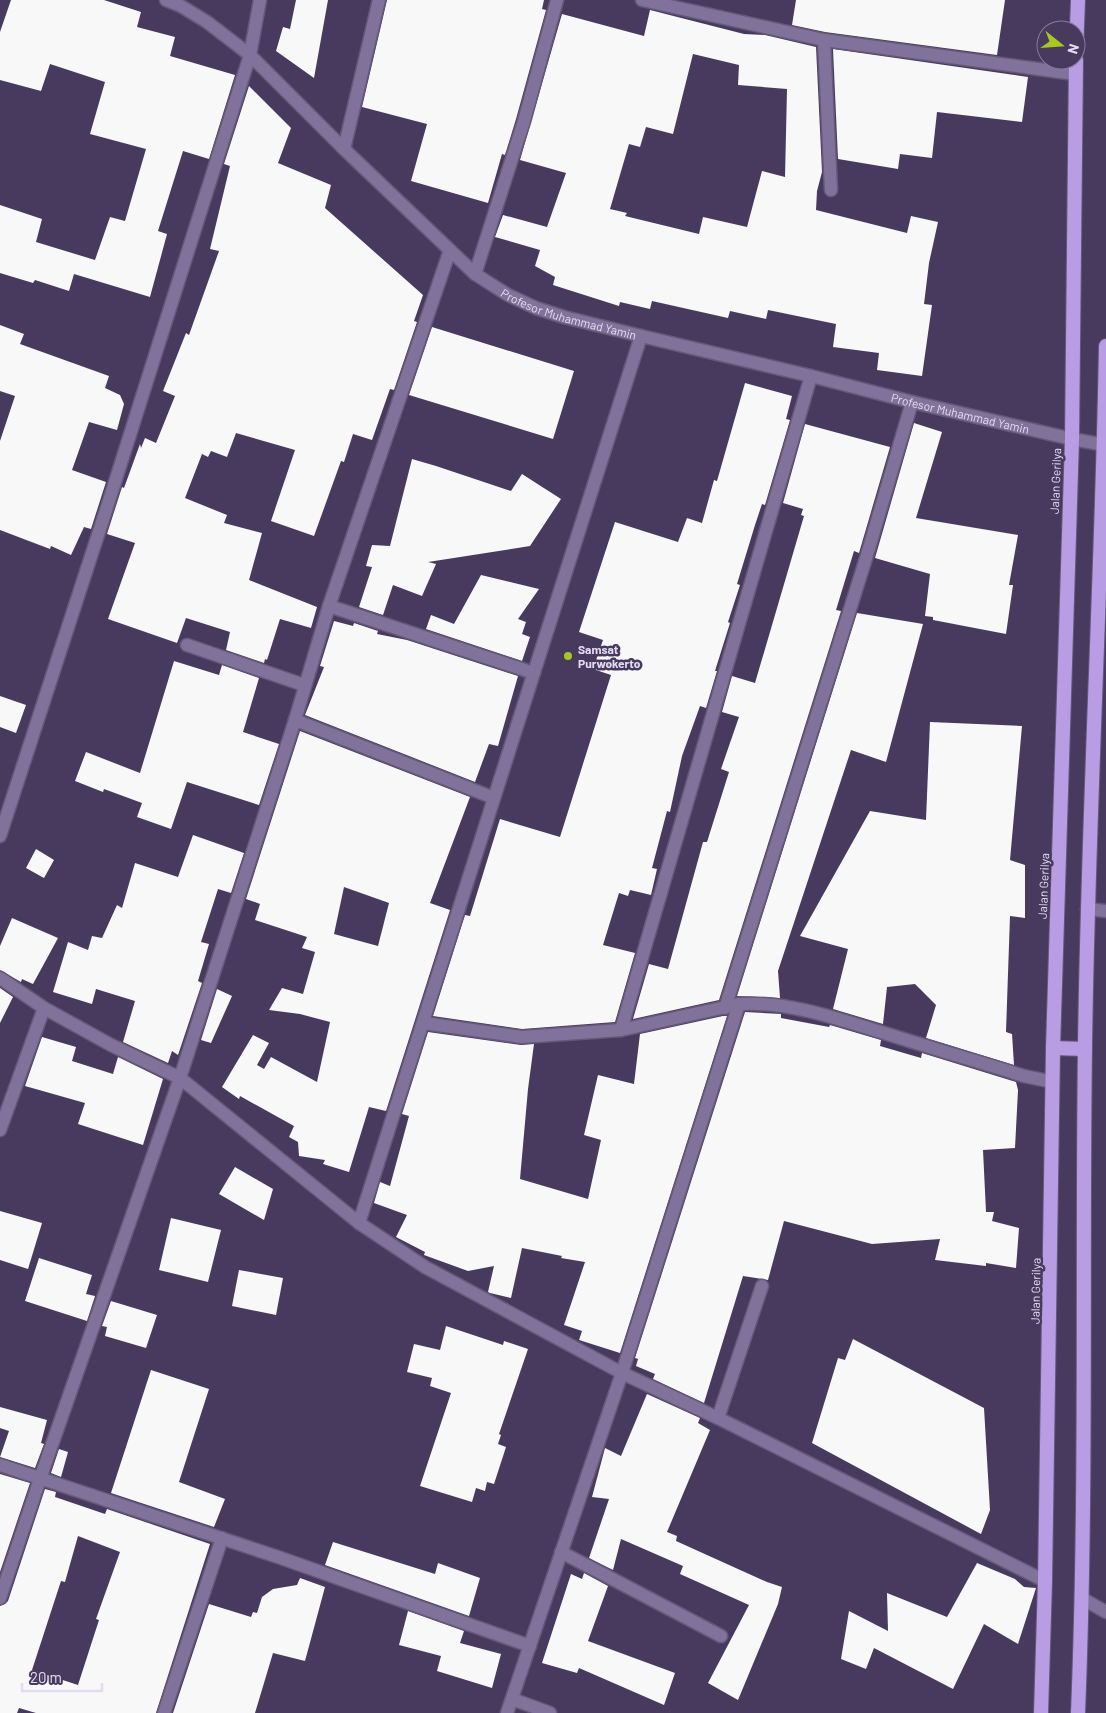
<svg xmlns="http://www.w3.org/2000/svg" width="1106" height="1713" viewBox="0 0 1106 1713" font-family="Barlow,sans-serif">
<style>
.building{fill:#f8f8f8;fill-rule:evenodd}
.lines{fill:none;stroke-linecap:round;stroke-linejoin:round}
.minor-casing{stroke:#655878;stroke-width:15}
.trunk-casing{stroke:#655878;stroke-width:16}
.minor{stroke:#81729b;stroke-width:12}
.trunk{stroke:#b89de4;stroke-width:14}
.poi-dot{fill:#a6c821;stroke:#483a5f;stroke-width:2}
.labels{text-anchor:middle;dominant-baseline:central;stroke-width:5;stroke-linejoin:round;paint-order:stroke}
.street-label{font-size:12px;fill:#e3dbf2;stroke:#483a5f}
.poi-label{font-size:12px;font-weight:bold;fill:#e3dbf2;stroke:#483a5f;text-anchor:start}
</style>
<rect width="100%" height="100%" fill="#483a5f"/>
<!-- building -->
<g class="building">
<polygon points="11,0 104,0 141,12 137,27 175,37 170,56 235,75 209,159 183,151 158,231 167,234 150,297 74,274 69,291 35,280 33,283 0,273 0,205 42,219 36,242 95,260 110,217 125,221 146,149 90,134 105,82 50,64 41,91 0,80 0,32"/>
<polygon points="296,0 328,0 314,78 276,51 283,27 290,29"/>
<polygon points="387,0 544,0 542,9 546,10 516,119 505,155 502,154 488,203 411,181 427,124 362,107"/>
<polygon points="796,0 1005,0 997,55 825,32 792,25"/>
<path d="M 650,10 L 744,34 L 765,35 L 816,47 L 822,172 L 817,191 L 816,210 L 907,233 L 911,216 L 938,222 L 929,263 L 924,304 L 932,305 L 922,376 L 877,370 L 879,353 L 833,347 L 836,324 L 768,310 L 766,319 L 730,311 L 728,318 L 652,301 L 650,309 L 620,302 L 619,306 L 553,285 L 555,277 L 535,266 L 540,250 L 495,237 L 503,215 L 547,227 L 566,173 L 520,160 L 562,14 L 644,36 ZM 693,54 L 739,65 L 738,85 L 787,89 L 785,177 L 762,171 L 747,227 L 703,217 L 699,234 L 625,216 L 627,213 L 610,209 L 629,144 L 640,147 L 646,127 L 673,134 Z"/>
<polygon points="833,49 1028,77 1022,122 937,112 932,158 900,154 898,169 838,159"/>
<polygon points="249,86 291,128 278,163 331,185 325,208 423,295 414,321 417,322 394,390 390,389 372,440 353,434 344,462 341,461 314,536 271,521 295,450 236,433 227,457 211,451 208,457 202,454 185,498 227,515 224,523 262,533 249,580 317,607 311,628 280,619 267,660 265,659 264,663 226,650 230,632 186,618 177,643 108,619 135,543 107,534 122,487 124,488 140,444 141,448 145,438 156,443 175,396 163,391 186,333 189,335 219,251 210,249 230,166 224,164"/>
<polygon points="0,325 24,334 20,344 109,376 105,388 120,395 124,404 117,430 89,422 72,470 106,482 91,529 84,527 71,555 51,546 50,549 0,530 0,441 15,396 0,391"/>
<polygon points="432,327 574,371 553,439 409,395"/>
<polygon points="745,383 792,396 786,419 790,420 765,505 762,504 755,525 737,584 740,585 728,622 730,623 715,671 717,671 706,708 700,706 682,756 670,812 667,811 652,868 657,869 651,895 630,890 628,896 619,893 603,945 635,953 615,1022 522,1029 433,1016 465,915 470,916 500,819 560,837 611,675 593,669 603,640 579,632 615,522 678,542 687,518 702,523 714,480 717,481"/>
<polygon points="914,423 942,432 916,518 1018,535 1009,585 1013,585 1006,634 933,620 933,617 925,616 930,574 875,558"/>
<polygon points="805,424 890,447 859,553 854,551 836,610 841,611 719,1000 633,1019 649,964 668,969 703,842 707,842 729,772 721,769 739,717 722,712 732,676 755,683 804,516 801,515 803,509 783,503"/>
<polygon points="412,459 436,466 511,491 522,474 561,499 530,546 428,562 436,564 422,596 393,585 383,615 359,607 372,567 366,566 372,545 390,546"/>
<polygon points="481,575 539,589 518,619 526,622 522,634 530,637 522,661 426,629 431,615 454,624"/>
<polygon points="857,613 923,624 886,762 851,750 778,971 780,998 737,996"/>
<polygon points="334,621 353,626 354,623 378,631 377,634 407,640 518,676 498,746 489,744 475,782 305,715 324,667 320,666"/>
<polygon points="174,661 219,675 222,665 259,678 243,732 279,744 259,805 187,782 171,829 137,817 142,803 104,789 103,792 75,781 86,752 140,773"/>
<polygon points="0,696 26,705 16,733 0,727"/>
<polygon points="930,722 1022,726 1010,860 1025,865 1025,918 1010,916 1006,1032 1012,1034 1014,1065 926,1038 936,1005 915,984 887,987 883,1024 833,1009 848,949 800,936 870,811 926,820"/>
<path d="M 300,731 L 470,797 L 430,903 L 450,910 L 386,1111 L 369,1107 L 349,1172 L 323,1164 L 325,1160 L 299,1156 L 298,1142 L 289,1137 L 294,1126 L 240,1096 L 239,1099 L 222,1087 L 253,1035 L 269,1043 L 257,1065 L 264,1069 L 271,1057 L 317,1082 L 330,1022 L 300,1014 L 269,1010 L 282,988 L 303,994 L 315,952 L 302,948 L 307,937 L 255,920 L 260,904 L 246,899 ZM 344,887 L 389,903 L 378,946 L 334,934 Z"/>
<polygon points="193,835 244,853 231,893 218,889 201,942 209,944 198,981 202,983 178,1055 172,1051 168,1063 123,1042 135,1001 96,989 92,1004 53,992 68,942 88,950 92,936 102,938 117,905 122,908 135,863 178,877"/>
<polygon points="36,849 54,860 44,878 26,868"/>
<polygon points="12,918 58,938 33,984 22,979 21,982 0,970 0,946"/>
<polygon points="0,988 13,997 0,1023"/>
<polygon points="217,989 232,996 211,1043 201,1040"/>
<polygon points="745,1012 781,1014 781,1018 829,1027 830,1025 881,1040 880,1046 921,1058 922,1053 1016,1082 1018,1090 1015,1148 983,1150 986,1212 994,1212 992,1221 1019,1228 1016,1268 986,1263 986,1266 935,1260 940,1239 872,1244 784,1221 768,1280 743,1276 704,1403 653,1379 655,1374 636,1366 638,1359 635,1358"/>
<polygon points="723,1016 727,1016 620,1353 579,1340 582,1331 564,1325 585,1262 561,1258 562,1256 522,1248 511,1298 490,1293 488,1292 494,1266 468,1271 424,1255 425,1252 396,1237 407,1215 374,1203 380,1182 390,1186 409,1116 402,1114 428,1032 521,1045 534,1044 528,1089 520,1179 588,1199 601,1140 584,1135 598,1075 634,1084 640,1034"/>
<polygon points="42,1037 76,1047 72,1061 113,1074 118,1057 163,1079 143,1145 78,1124 85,1103 25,1086"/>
<polygon points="235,1167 273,1189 264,1220 219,1194"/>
<polygon points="0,1211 42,1223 28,1269 0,1260"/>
<polygon points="171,1218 221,1230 208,1282 159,1270"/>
<polygon points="39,1258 92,1275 86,1294 95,1296 87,1321 25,1301"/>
<polygon points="239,1270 283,1278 276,1315 232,1306"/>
<polygon points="111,1301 157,1315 146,1348 105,1336 107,1327 102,1326"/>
<polygon points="446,1326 503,1345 504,1341 528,1349 499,1434 501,1435 498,1444 506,1447 494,1484 487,1482 485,1491 476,1488 472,1502 420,1486 451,1393 430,1386 432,1378 407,1372 414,1344 440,1350"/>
<polygon points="853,1339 984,1408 990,1510 981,1534 812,1443 838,1358 845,1360"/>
<polygon points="151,1370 209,1389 179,1482 225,1499 214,1527 111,1493"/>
<polygon points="647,1394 700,1418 698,1423 710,1430 667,1532 677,1536 676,1541 767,1582 782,1587 778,1604 738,1700 708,1683 749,1605 680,1574 683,1566 621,1539 613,1570 589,1558 609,1499 592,1497 605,1448 621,1456"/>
<polygon points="0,1407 47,1420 41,1443 44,1444 35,1468 0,1457 9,1431 0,1428"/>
<polygon points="59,1449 68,1452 61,1477 51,1473"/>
<polygon points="0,1474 30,1483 0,1572"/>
<path d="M 45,1489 L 56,1492 L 55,1497 L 105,1514 L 107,1509 L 210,1544 L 156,1713 L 36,1713 L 19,1708 L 17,1713 L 0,1713 L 0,1606 L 5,1604 L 8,1601 ZM 78,1536 L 120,1552 L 96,1619 L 99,1620 L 78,1685 L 32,1670 L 61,1581 L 65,1582 Z"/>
<polygon points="333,1542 435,1574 438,1563 480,1578 469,1616 325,1565"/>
<polygon points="977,1563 1015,1579 1024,1587 1036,1588 1018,1644 984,1624 953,1689 874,1648 866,1669 841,1659 849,1611 888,1631 887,1593 947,1617"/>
<polygon points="584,1573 608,1586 588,1641 675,1673 664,1705 579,1668 577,1673 542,1663 571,1574 582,1579"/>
<polygon points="300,1578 325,1587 305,1661 273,1653 255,1713 173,1713 209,1604 251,1617 253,1612 257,1613 262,1597 273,1589 297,1585"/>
<polygon points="408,1611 464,1631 460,1643 501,1654 492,1688 437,1671 441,1656 399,1645"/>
</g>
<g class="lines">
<defs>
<g id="minor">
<path id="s1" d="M 166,0 L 181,6 L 207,22 L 250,55 L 344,149 L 475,274 L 508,295 L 536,308 L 564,317 L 641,336 L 811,376 L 912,402 L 1072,439 L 1106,445"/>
<polyline points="642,0 824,40 1075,74"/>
<polyline points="824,40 831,190"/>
<polyline points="344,149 379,0"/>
<polyline points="475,274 524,121 557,0"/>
<polyline points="329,606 534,673"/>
<polyline points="187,645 304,685"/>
<polyline points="295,720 494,798"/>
<polyline points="0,836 109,501 250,55 260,0"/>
<polyline points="1087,909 1106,911"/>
<polyline points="0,978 44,1008 111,1045 180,1078 359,1223 425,1267 622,1373 718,1418 1045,1581"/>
<path d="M 739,1004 C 787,1001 835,1018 881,1032 C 928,1047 976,1061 1024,1076 L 1053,1082"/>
<polyline points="725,1008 867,555 912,402"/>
<polyline points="423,1023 522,1037 621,1030 739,1004 622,1373 507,1713"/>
<polyline points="621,1030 811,376"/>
<polyline points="0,1130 44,1008"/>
<polyline points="359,1223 641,336"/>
<polyline points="718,1418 762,1286"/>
<polyline points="0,1465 278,1557 530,1646"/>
<polyline points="561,1552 721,1636"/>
<polyline points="0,1598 40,1479 180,1078 295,720 329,606 450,250"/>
<polyline points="1083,1599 1106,1612"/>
<polyline points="512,1699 550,1713"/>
<polyline points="164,1713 222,1538"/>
</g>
<g id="trunk">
<polyline points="1076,52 1078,0"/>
<polyline points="1053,1048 1085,1049"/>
<polyline points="1041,1713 1045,1581 1053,1048 1072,439 1076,60"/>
<path d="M 1078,1713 C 1087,1491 1082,1269 1085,1046 C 1088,813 1102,579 1106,346"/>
</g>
</defs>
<!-- minor casing -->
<use href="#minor" class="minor-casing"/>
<!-- trunk casing -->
<use href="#trunk" class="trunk-casing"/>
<!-- minor -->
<use href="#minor" class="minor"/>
<!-- trunk -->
<use href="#trunk" class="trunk"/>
</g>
<!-- markers -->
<circle class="poi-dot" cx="568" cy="656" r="5"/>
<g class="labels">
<!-- street labels -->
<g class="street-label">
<text stroke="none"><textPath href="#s1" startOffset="518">Profesor Muhammad Yamin</textPath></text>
<text stroke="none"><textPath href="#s1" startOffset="922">Profesor Muhammad Yamin</textPath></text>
<text transform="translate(1055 481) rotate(-88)">Jalan Gerilya</text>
<text transform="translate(1043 886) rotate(-88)">Jalan Gerilya</text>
<text transform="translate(1035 1291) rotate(-89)">Jalan Gerilya</text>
</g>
<!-- poi labels -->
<g class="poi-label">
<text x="578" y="649">Samsat<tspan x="578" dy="14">Purwokerto</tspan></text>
</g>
</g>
<!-- north arrow -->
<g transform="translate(1061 45) rotate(107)"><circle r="24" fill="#483a5f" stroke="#867a9a"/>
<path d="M0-4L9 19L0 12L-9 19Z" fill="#a6c821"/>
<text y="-8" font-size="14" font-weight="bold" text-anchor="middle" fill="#e3dbf2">N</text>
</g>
<!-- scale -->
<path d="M22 1683v8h80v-8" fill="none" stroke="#e3dbf2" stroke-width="2.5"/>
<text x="30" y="1683" font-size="15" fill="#e3dbf2" stroke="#483a5f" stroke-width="4" paint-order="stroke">20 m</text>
</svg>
